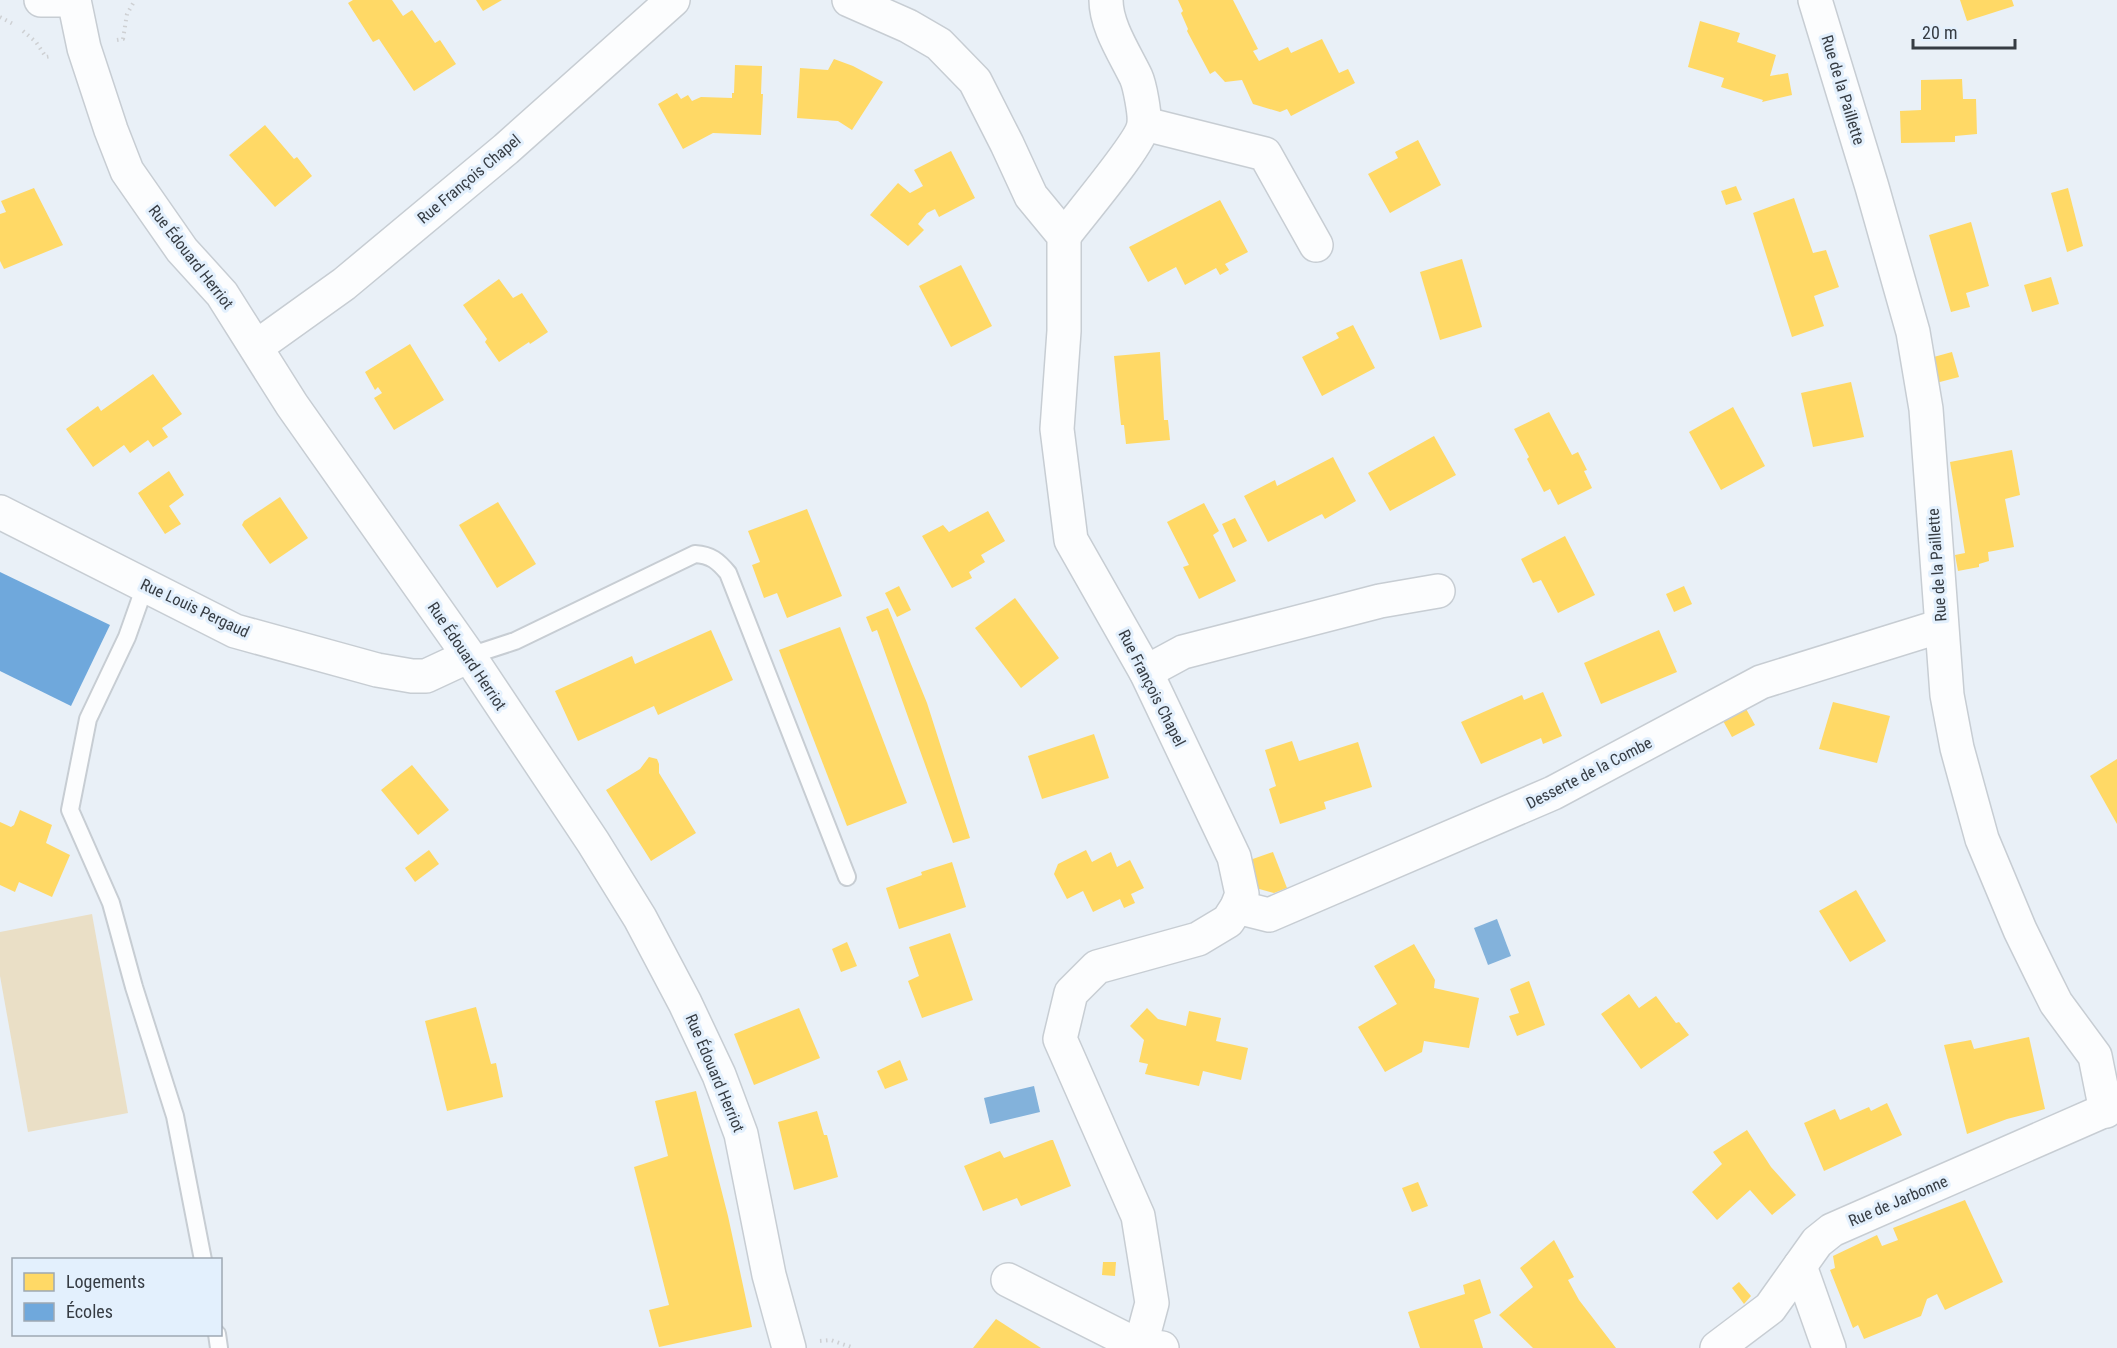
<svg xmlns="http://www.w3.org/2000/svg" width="2117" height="1348" viewBox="0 0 2117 1348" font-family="'Roboto Condensed',sans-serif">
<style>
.green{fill:#eadfc6}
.water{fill:#83b2db}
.homes{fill:#ffd966}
.schools{fill:#6fa8dc}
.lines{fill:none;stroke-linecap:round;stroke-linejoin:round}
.lane-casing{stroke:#c7cdd3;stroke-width:20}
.street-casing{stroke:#c7cdd3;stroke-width:36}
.secondary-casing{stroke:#c7cdd3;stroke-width:36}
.path{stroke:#ced0d3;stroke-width:4;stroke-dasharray:1.5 4.5;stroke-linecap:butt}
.lane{stroke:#fcfdfe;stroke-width:16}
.street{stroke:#fcfdfe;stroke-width:33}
.secondary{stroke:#fcfdfe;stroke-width:33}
.labels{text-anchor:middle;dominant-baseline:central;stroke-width:6;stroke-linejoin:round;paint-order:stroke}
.street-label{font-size:16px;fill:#363c43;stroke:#e3f0fd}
</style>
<rect width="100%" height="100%" fill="#e9f0f7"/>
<!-- green -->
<polygon class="green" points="92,914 128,1113 28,1132 0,976 0,932"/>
<!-- water -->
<g class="water">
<polygon points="1497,919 1511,956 1488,965 1474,928"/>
<polygon points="1034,1086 1040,1112 990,1124 984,1098"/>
</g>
<!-- homes -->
<g class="homes">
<polygon points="353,0 392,0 403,16 412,10 435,43 440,40 456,64 414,91 379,39 373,42 348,3"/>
<polygon points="476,0 502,0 483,11"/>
<polygon points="1178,0 1233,0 1258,49 1253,51 1259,61 1288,47 1291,53 1322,39 1339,73 1348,69 1355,83 1291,116 1287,109 1280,112 1253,104 1242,80 1225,82 1215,71 1210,74 1187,31 1188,29 1181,13 1183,11"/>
<polygon points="1960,0 2012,0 2014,6 1967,21"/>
<polygon points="1700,21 1740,33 1737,42 1776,55 1770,76 1788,73 1792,95 1762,102 1763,100 1721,87 1724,78 1688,67"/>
<polygon points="834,59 853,66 883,82 852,130 838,121 797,118 800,68 828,70"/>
<polygon points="735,65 762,66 761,94 763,94 761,135 713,133 683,149 658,104 677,93 681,99 688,95 692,101 701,97 732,98 732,93 734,93"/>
<polygon points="1962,79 1963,99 1976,99 1977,134 1955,136 1955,142 1901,143 1900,111 1921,110 1921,80"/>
<polygon points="265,125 294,159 297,157 312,176 275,207 229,155"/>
<polygon points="1418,140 1441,185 1390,213 1368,174 1398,158 1395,152"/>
<polygon points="951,151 975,198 939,217 935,209 927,213 918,224 924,230 908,246 870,215 898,183 910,193 923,186 914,170"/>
<polygon points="1736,186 1742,200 1726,205 1721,191"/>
<polygon points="34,188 63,245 4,269 0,261 0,214 6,212 1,201"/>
<polygon points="2068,188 2083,246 2067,252 2051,193"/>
<polygon points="1794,198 1813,253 1826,250 1839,287 1814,296 1824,326 1792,337 1753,213"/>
<polygon points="1220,200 1248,252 1225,264 1229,270 1220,275 1216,268 1185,285 1176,267 1148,282 1129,247"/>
<polygon points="1971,222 1989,286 1966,293 1970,307 1951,312 1929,235"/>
<polygon points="1462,259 1482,327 1440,340 1420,272"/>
<polygon points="961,265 992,326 951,347 919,286"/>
<polygon points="2051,277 2059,304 2032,312 2024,285"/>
<polygon points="499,279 513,298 522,293 548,332 530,344 529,342 499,362 485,342 487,339 463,305"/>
<polygon points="1353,325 1375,368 1322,396 1302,357 1339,338 1336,333"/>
<polygon points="410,344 444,400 394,430 374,398 382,393 378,387 375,390 365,372"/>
<polygon points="1160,352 1164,420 1168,420 1170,440 1126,444 1124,425 1121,425 1114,356"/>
<polygon points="1952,352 1959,377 1936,383 1930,358"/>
<polygon points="153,374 182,414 162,428 168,437 153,447 148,440 130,453 124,445 93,467 66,429 98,406 101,411"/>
<polygon points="1851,382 1864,437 1813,447 1801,393"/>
<polygon points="1733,407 1765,466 1721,490 1689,432"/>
<polygon points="1549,412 1572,455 1578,452 1587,470 1584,471 1592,488 1558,505 1550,489 1544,492 1527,459 1529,457 1514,429"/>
<polygon points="1434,436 1456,475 1390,511 1368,473"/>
<polygon points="2012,450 2020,495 2005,499 2014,547 1988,552 1989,561 1979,564 1979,567 1958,571 1955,555 1965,553 1950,462"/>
<polygon points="1333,457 1356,501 1325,519 1322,514 1268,542 1244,496 1275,480 1277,486"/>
<polygon points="169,471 184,495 169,506 181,524 165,534 138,493"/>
<polygon points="280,497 308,538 270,564 242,525 244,521"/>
<polygon points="498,502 536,564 497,588 459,525"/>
<polygon points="1204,503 1219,531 1213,535 1236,581 1199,599 1183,567 1189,565 1167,522"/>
<polygon points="807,509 842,596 787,618 777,593 764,598 752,565 760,562 748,531"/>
<polygon points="988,511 1005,541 981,555 985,562 969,572 972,578 952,588 922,536 943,525 949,532"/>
<polygon points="1235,518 1247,541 1233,548 1222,524"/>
<polygon points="1565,536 1595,595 1558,613 1541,580 1533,583 1521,559"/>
<polygon points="899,586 911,610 897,617 885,593"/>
<polygon points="1684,586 1692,604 1674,612 1666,594"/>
<polygon points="1015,598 1059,658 1021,688 975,628"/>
<polygon points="888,608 927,703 970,838 953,843 877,630 872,632 866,617"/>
<polygon points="840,627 907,803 847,826 779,650"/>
<polygon points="711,630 733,680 658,715 654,706 578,741 555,691 632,656 635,664"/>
<polygon points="1659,630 1677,672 1601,704 1584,663"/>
<polygon points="1543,692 1562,736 1543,744 1541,738 1481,764 1461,722 1522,695 1524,700"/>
<polygon points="1833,702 1890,716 1877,763 1819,749"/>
<polygon points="1745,707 1755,725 1732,737 1722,719"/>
<polygon points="1094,734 1109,778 1042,799 1028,756"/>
<polygon points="1292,741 1299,761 1358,742 1372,787 1324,802 1326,809 1280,824 1269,789 1276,786 1265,750"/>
<polygon points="649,757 657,759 659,764 659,773 696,833 651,861 606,790 640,769"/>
<polygon points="2117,759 2117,824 2090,776"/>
<polygon points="412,765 449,810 418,835 381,790"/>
<polygon points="20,810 52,825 46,843 70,855 52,897 19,882 15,892 0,885 0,822 11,827 14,825"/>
<polygon points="429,850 439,864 415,882 405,868"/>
<polygon points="1086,850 1092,862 1111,852 1117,867 1130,860 1144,888 1131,894 1135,903 1124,908 1120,899 1093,912 1083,891 1067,899 1054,874 1058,864"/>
<polygon points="1273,852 1287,888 1274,893 1252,887 1247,861"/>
<polygon points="952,862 966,907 899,929 886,888 922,875 921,872"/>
<polygon points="1856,890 1886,941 1850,962 1819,911"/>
<polygon points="950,933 973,1000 922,1018 908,981 919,976 909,947"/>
<polygon points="847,942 857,966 841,972 832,949"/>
<polygon points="1414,944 1435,980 1434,988 1479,998 1469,1048 1424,1041 1422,1052 1385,1072 1358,1027 1397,1004 1374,966"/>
<polygon points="1529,981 1545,1025 1517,1036 1509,1016 1519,1013 1510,989"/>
<polygon points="1629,994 1639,1008 1656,996 1676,1023 1679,1022 1689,1035 1641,1069 1601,1014"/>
<polygon points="476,1007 491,1064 496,1063 503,1097 447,1111 425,1021"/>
<polygon points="799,1008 820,1058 754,1085 734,1034"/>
<polygon points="1147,1008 1158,1019 1186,1026 1189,1011 1221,1018 1216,1041 1248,1048 1241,1080 1203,1071 1199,1086 1145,1074 1148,1064 1139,1062 1144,1040 1130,1026"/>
<polygon points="2029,1037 2045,1109 2007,1119 1967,1134 1944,1045 1971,1040 1974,1049"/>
<polygon points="900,1060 908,1080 885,1089 877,1071"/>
<polygon points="696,1091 728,1216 752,1327 659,1347 649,1310 669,1305 634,1167 668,1156 655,1101"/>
<polygon points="1887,1103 1902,1135 1824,1171 1804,1123 1835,1109 1840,1120 1869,1107 1871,1111"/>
<polygon points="817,1111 824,1135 827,1135 838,1177 794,1190 778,1122"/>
<polygon points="1747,1130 1771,1167 1796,1195 1772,1215 1750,1190 1717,1220 1692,1192 1722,1164 1713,1152"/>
<polygon points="1051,1140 1053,1140 1071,1186 1021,1206 1017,1198 983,1211 964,1166 1000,1151 1004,1158"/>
<polygon points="1418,1182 1428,1206 1412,1212 1402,1188"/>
<polygon points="1965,1200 2003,1282 1945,1310 1937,1294 1927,1299 1921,1316 1864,1339 1858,1325 1853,1328 1830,1270 1835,1268 1833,1256 1877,1235 1882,1246 1898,1240 1893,1228"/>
<polygon points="1554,1240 1574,1277 1568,1280 1579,1300 1616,1348 1533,1348 1499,1315 1533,1287 1520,1268"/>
<polygon points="1103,1262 1116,1262 1115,1276 1102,1275"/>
<polygon points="1480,1279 1491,1313 1474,1320 1483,1348 1420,1348 1408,1312 1465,1294 1463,1285"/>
<polygon points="1739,1282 1751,1296 1744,1304 1732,1288"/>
<polygon points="996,1319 1041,1348 973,1348"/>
</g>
<!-- schools -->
<polygon class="schools" points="0,572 110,625 71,706 0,671"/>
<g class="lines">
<defs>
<g id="lane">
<polyline points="145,586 127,637 88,719 70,810 111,903 134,987 175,1116 203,1260"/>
<path d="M 469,656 L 515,641 L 695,554 C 711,555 718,561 728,573 L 847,877"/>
<polyline points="217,1334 219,1348"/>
</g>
<g id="street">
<polyline points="849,0 908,26 939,44 975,81 1007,144 1031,196 1064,236 1064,331 1057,429 1071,540 1146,672 1234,857 1242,894 1237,907 1228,921 1198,939 1097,967 1071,993 1060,1039 1138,1216 1152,1303 1145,1329 1137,1345"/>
<polyline points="1815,0 1872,187 1913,332 1926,409 1947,695 1957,748 1971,799 1982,839 2020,930 2042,975 2056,1003 2095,1056 2106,1111"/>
<polyline points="1145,124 1265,154 1316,245"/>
<path d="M 1064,236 C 1078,217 1143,141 1144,123 C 1145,114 1140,86 1136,77 C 1125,54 1106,26 1106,0"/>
<polyline points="256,347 344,284 506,149 673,0"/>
<polyline points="0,512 235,631 377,670 412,676 426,676 469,656"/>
<polyline points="1146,672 1183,652 1380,601 1438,591"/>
<polyline points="1237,907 1269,915 1553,793 1761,682 1941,626"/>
<polyline points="1800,1266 1829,1348"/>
<polyline points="1008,1280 1137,1345 1162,1348"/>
<polyline points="1717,1348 1770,1308 1817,1242 1832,1230 2117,1105"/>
</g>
<g id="secondary">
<polyline points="41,0 64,0"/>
<polyline points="74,0 84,48 111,130 127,171 182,250 222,294 292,405 469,656 593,842 640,918 685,1003 719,1075 741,1134 769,1275 789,1348"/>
</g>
</defs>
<!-- lane casing -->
<use href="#lane" class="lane-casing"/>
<!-- street casing -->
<use href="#street" class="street-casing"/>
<!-- secondary casing -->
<use href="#secondary" class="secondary-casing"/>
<!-- path -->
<g class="path">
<polyline points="0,17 15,25"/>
<polyline points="23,31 36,42 46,57 52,56"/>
<polyline points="117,40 123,39 127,14 135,0"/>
<polyline points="820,1341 831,1340 851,1347"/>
</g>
<!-- lane -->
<use href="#lane" class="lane"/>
<!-- street -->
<use href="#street" class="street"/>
<!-- secondary -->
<use href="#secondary" class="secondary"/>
</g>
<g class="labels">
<!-- street labels -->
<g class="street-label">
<text transform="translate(1843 90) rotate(73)">Rue de la Paillette</text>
<text transform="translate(469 179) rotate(-40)">Rue François Chapel</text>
<text transform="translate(191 257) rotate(52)">Rue Édouard Herriot</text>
<text transform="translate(1937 565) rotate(-94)">Rue de la Paillette</text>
<text transform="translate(195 608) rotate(25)">Rue Louis Pergaud</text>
<text transform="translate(467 656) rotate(56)">Rue Édouard Herriot</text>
<text transform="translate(1152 688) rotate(63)">Rue François Chapel</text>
<text transform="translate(1589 773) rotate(-27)">Desserte de la Combe</text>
<text transform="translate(715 1073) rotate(67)">Rue Édouard Herriot</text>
<text transform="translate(1898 1201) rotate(-23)">Rue de Jarbonne</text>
</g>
</g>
<!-- legend -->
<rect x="12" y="1258" width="210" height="78" fill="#e3f0fd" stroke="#9ea8b3" stroke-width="1.5"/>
<rect x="24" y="1273" width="30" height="18" fill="#ffd966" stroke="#9ea8b3" stroke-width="1.5"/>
<text x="66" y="1288" font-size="18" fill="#363c43">Logements</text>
<rect x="24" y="1303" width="30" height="18" fill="#6fa8dc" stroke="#9ea8b3" stroke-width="1.5"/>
<text x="66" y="1318" font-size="18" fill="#363c43">Écoles</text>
<!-- scale -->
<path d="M1913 39v9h102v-9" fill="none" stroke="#363c43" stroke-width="3"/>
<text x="1922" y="39" font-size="18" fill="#363c43" stroke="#e3f0fd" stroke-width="4.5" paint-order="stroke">20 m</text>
</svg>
